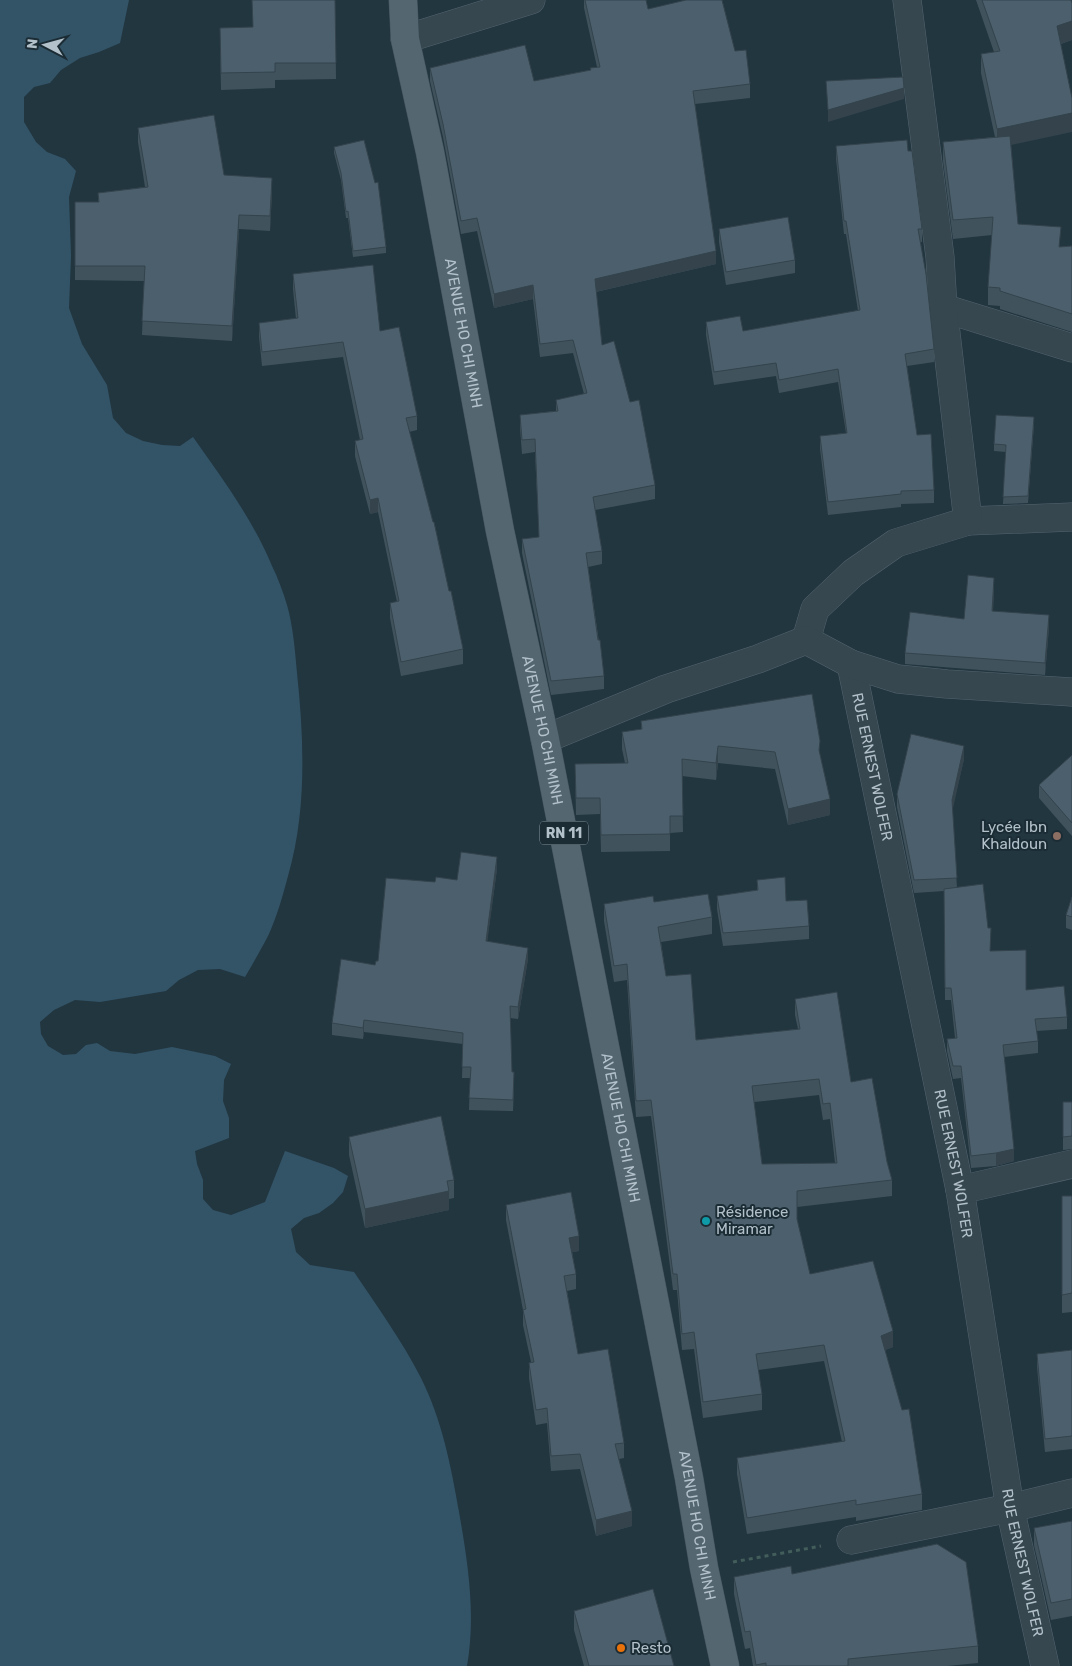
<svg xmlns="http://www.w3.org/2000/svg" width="1072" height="1666" viewBox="0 0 1072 1666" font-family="Rubik,sans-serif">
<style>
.water{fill:#335467}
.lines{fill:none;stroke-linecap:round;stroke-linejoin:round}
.minor-casing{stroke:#54646e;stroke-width:29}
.major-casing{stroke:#43535c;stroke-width:29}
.path{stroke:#425d5a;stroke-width:3;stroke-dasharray:4 4;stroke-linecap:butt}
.minor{stroke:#364750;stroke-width:28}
.major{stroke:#546670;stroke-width:28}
.wall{fill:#40535d;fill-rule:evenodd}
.shaded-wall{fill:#34434c}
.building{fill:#4b606c;stroke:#34434c;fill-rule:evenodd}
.education-dot{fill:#8d6e63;stroke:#1b2c35;stroke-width:2}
.culture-dot{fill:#0f9aa8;stroke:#1b2c35;stroke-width:2}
.food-dot{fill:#e8710a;stroke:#1b2c35;stroke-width:2}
.labels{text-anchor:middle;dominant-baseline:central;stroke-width:4;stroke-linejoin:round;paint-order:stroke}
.shield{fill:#1b2c35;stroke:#85949e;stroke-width:1}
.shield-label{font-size:14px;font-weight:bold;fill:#b3c1cb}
.street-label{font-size:15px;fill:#b3c1cb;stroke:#1b2c35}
.poi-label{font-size:15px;fill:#b3c1cb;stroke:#1b2c35;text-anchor:start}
</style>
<rect width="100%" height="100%" fill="#223640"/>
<!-- water -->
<path class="water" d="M 0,0 L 129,0 L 120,43 L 99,52 L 80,58 L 61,70 L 50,83 L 34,87 L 24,97 L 24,122 L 36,142 L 47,152 L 65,159 L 76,171 L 69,197 L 71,256 L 69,308 L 82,344 L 107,385 L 113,418 L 126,433 L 143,441 L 162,445 L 180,446 L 193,437 C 222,478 253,520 272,566 C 278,578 283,592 287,605 C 293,626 295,650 297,673 C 304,739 307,811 288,876 C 283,895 277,916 269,934 C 262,948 253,963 245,977 L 220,969 L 198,970 L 179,980 L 166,991 L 100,1002 L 75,1000 L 54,1010 L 40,1022 L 41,1034 L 48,1046 L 63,1055 L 76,1054 L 86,1045 L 97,1043 L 110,1051 L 135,1054 L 172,1047 L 215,1056 L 231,1064 L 224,1080 L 223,1101 L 229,1118 L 229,1138 L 195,1151 L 197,1164 L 203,1180 L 203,1199 L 213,1210 L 231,1215 L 265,1202 L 285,1151 L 334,1168 L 348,1176 L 343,1192 L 333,1203 L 319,1213 L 304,1218 L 291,1229 L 296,1252 L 310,1265 L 354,1272 C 377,1306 402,1341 421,1378 C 442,1420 451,1466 459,1512 C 468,1563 476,1615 467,1666 L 0,1666 Z"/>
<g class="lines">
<defs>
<g id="minor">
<polyline points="405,39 531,0"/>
<polyline points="943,308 1072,348"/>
<polyline points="968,521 1072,517"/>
<polyline points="806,640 815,609 853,573 896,543 968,521 943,308 940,257 907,0"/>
<path id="s1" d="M 851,664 L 960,1190 L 1010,1508 L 1045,1666"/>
<polyline points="545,739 666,689 758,659 806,640 851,664 898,679 947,684 1072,692"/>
<polyline points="960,1190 1072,1164"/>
<polyline points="851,1540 1010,1508 1072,1493"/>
</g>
<g id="major">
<path id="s2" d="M 403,0 L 405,39 L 430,152 L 500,531 L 545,739 L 689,1478 L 704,1568 L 725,1666"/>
</g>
</defs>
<!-- minor casing -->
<use href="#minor" class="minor-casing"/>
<!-- major casing -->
<use href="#major" class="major-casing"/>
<!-- path -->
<polyline class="path" points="733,1562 821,1546"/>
<!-- minor -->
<use href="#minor" class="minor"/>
<!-- major -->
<use href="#major" class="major"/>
</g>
<!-- wall -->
<g class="wall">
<polygon points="335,0 336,79 275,80 275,88 221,90 220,44"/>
<polygon points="584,0 646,0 648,9 735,51 750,84 750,98 695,104 716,264 596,292 602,345 630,402 655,485 655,499 595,510 602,551 602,564 588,567 604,676 604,689 551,695 522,553 522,539 539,537 535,452 522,454 520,428 520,415 556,411 556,400 584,394 573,353 540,357 533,299 494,308 477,231 461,234 443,137 430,81 430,68 534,81 590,70 597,67 584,8"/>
<polygon points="976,0 1071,0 1072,40 1061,44 1011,145 1018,224 1061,247 1072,246 1072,332 1000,309 1000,306 988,305 988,287 992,235 953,239 943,161 943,142 995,137 981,73 981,54 994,52"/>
<polygon points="138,128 224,175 272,192 270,231 239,229 232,341 142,335 144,281 75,280 75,202 98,202 98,193 145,187 138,142"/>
<polygon points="836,146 908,151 922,229 922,242 920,242 934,349 934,362 907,366 917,435 934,490 934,503 901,504 901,507 828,515 820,449 820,436 846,433 838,382 779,393 776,376 714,385 706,335 706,322 743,331 858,311 846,234 844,234 836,159"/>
<polygon points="334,147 386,247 386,253 353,257 348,218 346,218 341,180 334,153"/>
<polygon points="719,229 795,260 795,273 726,285 719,242"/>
<polygon points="293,274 380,331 417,416 417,430 409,432 463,649 463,664 401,676 390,618 390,603 397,602 378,512 370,514 355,456 355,441 360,440 343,357 262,366 259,337 259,323 296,319 293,289"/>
<polygon points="1034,424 1028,503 1003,504 1006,452 994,451 994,444"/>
<polygon points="994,589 993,611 1049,627 1045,675 905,664 905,653 964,619"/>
<polygon points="641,721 820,755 830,815 788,825 775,769 718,763 716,780 682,776 683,832 670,833 670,851 601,852 600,814 576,815 575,764 625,763 622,749 622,732 641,729"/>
<polygon points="1072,755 1072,836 1039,798 1039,785"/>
<polygon points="964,759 952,810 957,888 990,951 1026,990 1067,1017 1067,1029 1036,1031 1038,1041 1038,1053 1004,1057 1014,1161 996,1166 971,1168 961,1078 953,1079 947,1051 947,1039 955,1038 951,1000 945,1000 944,891 914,893 897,807 897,794"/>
<polygon points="497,869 487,941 528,959 518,1019 510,1018 512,1072 514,1084 513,1111 469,1110 470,1078 462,1078 463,1044 364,1032 363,1039 332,1035 332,1023 378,961 435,882 457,880"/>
<polygon points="757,880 786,901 809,926 809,939 723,946 717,909 717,896 757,890"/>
<polygon points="1072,897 1072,930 1066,928 1066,915"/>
<path d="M 654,902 L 712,917 L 712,934 L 661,942 L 666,976 L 696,1040 L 798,1029 L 795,1015 L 795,999 L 851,1082 L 887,1162 L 892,1180 L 892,1196 L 797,1207 L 797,1219 L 810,1274 L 893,1347 L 885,1350 L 922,1494 L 922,1510 L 856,1521 L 856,1517 L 747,1534 L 737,1474 L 737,1458 L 842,1442 L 824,1361 L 758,1370 L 762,1394 L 762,1410 L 703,1418 L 694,1349 L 682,1350 L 677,1290 L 673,1290 L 651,1116 L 636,1117 L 627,980 L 614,982 L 604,921 L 604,904 ZM 819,1095 L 823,1120 L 830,1119 L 835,1163 L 762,1164 L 754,1102 Z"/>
<polygon points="1063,1102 1072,1102 1072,1149 1063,1150"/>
<polygon points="349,1137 454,1180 454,1198 449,1199 449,1210 365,1228 349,1155"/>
<polygon points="1072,1196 1072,1312 1062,1313 1062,1295"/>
<polygon points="506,1205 579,1251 572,1252 576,1274 576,1289 567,1291 578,1354 624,1443 624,1458 619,1459 632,1526 596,1536 580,1469 551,1471 547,1423 536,1425 529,1378 529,1363 531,1362 523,1325 523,1310 506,1220"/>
<polygon points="1072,1350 1072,1449 1045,1452 1037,1367 1037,1354"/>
<polygon points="1072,1521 1072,1616 1051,1620 1034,1545 1034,1528"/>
<polygon points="792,1574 978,1646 978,1663 947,1666 753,1666 750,1648 745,1649 734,1594 734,1577"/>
<polygon points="574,1611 674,1666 584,1666 574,1630"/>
</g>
<!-- shaded-wall -->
<g class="shaded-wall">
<polygon points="1072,21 1072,40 1057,45 1057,26"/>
<polygon points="904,88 904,99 828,122 828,110"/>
<polygon points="1072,113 1072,132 997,148 997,129"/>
<polygon points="272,178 272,192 270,231 270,216"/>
<polygon points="239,215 239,229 232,341 232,326"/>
<polygon points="716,251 716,264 595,292 595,279"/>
<polygon points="533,285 533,299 494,308 494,294"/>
<polygon points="378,498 378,512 370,514 370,500"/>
<polygon points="994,578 994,589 992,622 992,611"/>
<polygon points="1049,615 1049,627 1045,675 1045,663"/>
<polygon points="718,746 718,763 716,780 716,763"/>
<polygon points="964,746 964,759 952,813 952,800"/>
<polygon points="830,799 830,815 788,825 788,809"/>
<polygon points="497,857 497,869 486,952 486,941"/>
<polygon points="528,948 528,959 518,1019 518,1007"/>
<polygon points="364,1020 364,1032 363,1039 363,1028"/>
<polygon points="1014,1149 1014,1161 996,1166 996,1153"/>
<polygon points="449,1191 449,1210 365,1228 365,1209"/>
<polygon points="579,1236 579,1251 569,1253 569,1238"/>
<polygon points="893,1331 893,1347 881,1352 881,1336"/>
<polygon points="632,1511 632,1526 596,1536 596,1520"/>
</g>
<!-- building -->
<g class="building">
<polygon points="252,0 335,0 336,63 275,63 275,72 221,73 220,28 253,27"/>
<polygon points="585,0 646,0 648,9 686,0 722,0 735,51 746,50 750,84 693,91 716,251 595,279 602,345 614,341 630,402 639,400 655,485 593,497 602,551 586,553 598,640 600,640 604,676 551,681 522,539 539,537 535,439 522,440 520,415 558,411 556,400 587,393 573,340 540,344 533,285 494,294 477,218 461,221 443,124 430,68 525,45 534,81 591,70 590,68 600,67"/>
<polygon points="982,0 1071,0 1072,3 1072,21 1057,26 1072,98 1072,113 997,129 981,54 1000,51"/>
<polygon points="903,77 904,88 828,110 826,81"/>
<polygon points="214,115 224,175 272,178 270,216 239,215 232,326 142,321 145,266 75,266 75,202 99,202 98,193 148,187 138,128"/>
<polygon points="1010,136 1018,224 1061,227 1059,247 1072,246 1072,314 1000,291 1000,288 988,287 993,217 953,220 943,142"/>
<polygon points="364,140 375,183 378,182 386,247 353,251 348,211 346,212 341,173 334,147"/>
<polygon points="907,140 908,151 912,151 922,229 918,229 926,274 934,349 905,354 917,435 931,434 934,490 901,491 901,494 828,502 820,436 847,433 838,369 779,380 776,363 714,372 706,322 740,316 743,331 860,310 846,221 844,221 836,146"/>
<polygon points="788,217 795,260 726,272 719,229"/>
<polygon points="373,265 380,331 399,327 417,416 406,418 433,522 434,522 449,591 451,591 463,649 401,662 390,603 399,601 378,498 370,500 355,441 363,439 343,342 262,352 259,323 298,318 293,274"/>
<polygon points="996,415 1034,417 1028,496 1003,497 1006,445 994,444"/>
<polygon points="968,575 994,578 992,611 1049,615 1045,663 905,653 910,612 964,619"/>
<polygon points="812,694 820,741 819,750 830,799 788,809 775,752 718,746 716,763 682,759 683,816 670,816 670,834 601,835 600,798 576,798 575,764 628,763 622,732 642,729 641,721"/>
<polygon points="911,734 964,746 952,800 957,878 914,880 897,794"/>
<polygon points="1072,755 1072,823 1039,785"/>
<polygon points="461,852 497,857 486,941 528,948 518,1007 510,1006 512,1072 514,1072 513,1100 469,1098 471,1067 462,1067 463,1033 364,1020 363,1028 332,1023 341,959 375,965 376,961 378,961 386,878 435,882 436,877 457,880"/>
<polygon points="785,877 786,901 807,900 809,926 723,933 717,896 758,890 757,880"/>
<polygon points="983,884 988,928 991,928 990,951 1026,950 1026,990 1064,986 1067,1017 1035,1019 1038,1041 1003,1045 1014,1149 996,1153 971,1156 961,1066 953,1066 947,1039 957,1038 951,988 945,988 944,889"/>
<path d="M 708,894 L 712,917 L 658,927 L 666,976 L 691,974 L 696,1040 L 800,1029 L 795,999 L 837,992 L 851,1082 L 872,1078 L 887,1162 L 892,1180 L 797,1191 L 797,1219 L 810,1274 L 873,1261 L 893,1331 L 881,1336 L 902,1410 L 909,1409 L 922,1494 L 856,1505 L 856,1500 L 747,1518 L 737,1458 L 845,1441 L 824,1345 L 756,1354 L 762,1394 L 703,1402 L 694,1332 L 682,1334 L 677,1274 L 673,1274 L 651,1100 L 636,1101 L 627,964 L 614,966 L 604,904 L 653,896 L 654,902 ZM 819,1079 L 823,1104 L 830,1103 L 837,1163 L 762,1164 L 752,1086 Z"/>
<polygon points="1072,897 1072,917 1066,915"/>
<polygon points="1063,1102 1072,1102 1072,1136 1063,1137"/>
<polygon points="441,1116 454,1180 447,1181 449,1191 365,1209 349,1137"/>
<polygon points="571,1192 579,1236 569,1238 576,1274 564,1276 578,1354 608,1349 624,1443 615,1444 632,1511 596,1520 580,1454 551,1456 547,1408 536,1410 529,1363 534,1362 523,1310 526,1309 506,1205"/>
<polygon points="1062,1196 1072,1196 1072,1293 1062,1295"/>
<polygon points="1072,1350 1072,1436 1045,1439 1037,1354"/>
<polygon points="1072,1521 1072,1599 1051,1603 1034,1528"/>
<polygon points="937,1544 966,1562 978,1646 848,1659 848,1666 766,1666 766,1663 756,1665 750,1631 745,1632 734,1577 791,1566 792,1574"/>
<polygon points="653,1589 674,1666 589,1666 574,1611"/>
</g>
<!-- markers -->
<circle class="education-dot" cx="1057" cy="836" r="5"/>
<circle class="culture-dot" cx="706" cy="1221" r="5"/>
<circle class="food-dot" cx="621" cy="1648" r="5"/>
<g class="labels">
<!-- shield labels -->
<rect class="shield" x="540" y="821.5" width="48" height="23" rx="4"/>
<g class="shield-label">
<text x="564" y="833">RN 11</text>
</g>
<!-- street labels -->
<g class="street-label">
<text stroke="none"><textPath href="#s2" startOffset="339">AVENUE HO CHI MINH</textPath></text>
<text stroke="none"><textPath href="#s2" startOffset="744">AVENUE HO CHI MINH</textPath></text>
<text stroke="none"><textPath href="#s1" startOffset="105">RUE ERNEST WOLFER</textPath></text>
<text stroke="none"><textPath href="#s2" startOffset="1149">AVENUE HO CHI MINH</textPath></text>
<text stroke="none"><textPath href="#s1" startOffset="510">RUE ERNEST WOLFER</textPath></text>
<text stroke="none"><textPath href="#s2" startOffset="1554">AVENUE HO CHI MINH</textPath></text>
<text stroke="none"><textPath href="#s1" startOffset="915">RUE ERNEST WOLFER</textPath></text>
</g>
<!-- poi labels -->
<g class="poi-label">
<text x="1047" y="827" text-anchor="end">Lycée Ibn<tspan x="1047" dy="17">Khaldoun</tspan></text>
<text x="716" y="1212">Résidence<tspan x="716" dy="17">Miramar</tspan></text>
<text x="631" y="1648">Resto</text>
</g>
</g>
<!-- north arrow -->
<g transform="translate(45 45) rotate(276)" stroke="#1b2c35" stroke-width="4" paint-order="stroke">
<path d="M0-4L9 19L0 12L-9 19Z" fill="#b3c1cb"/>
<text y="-8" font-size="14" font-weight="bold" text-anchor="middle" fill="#b3c1cb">N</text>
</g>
</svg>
